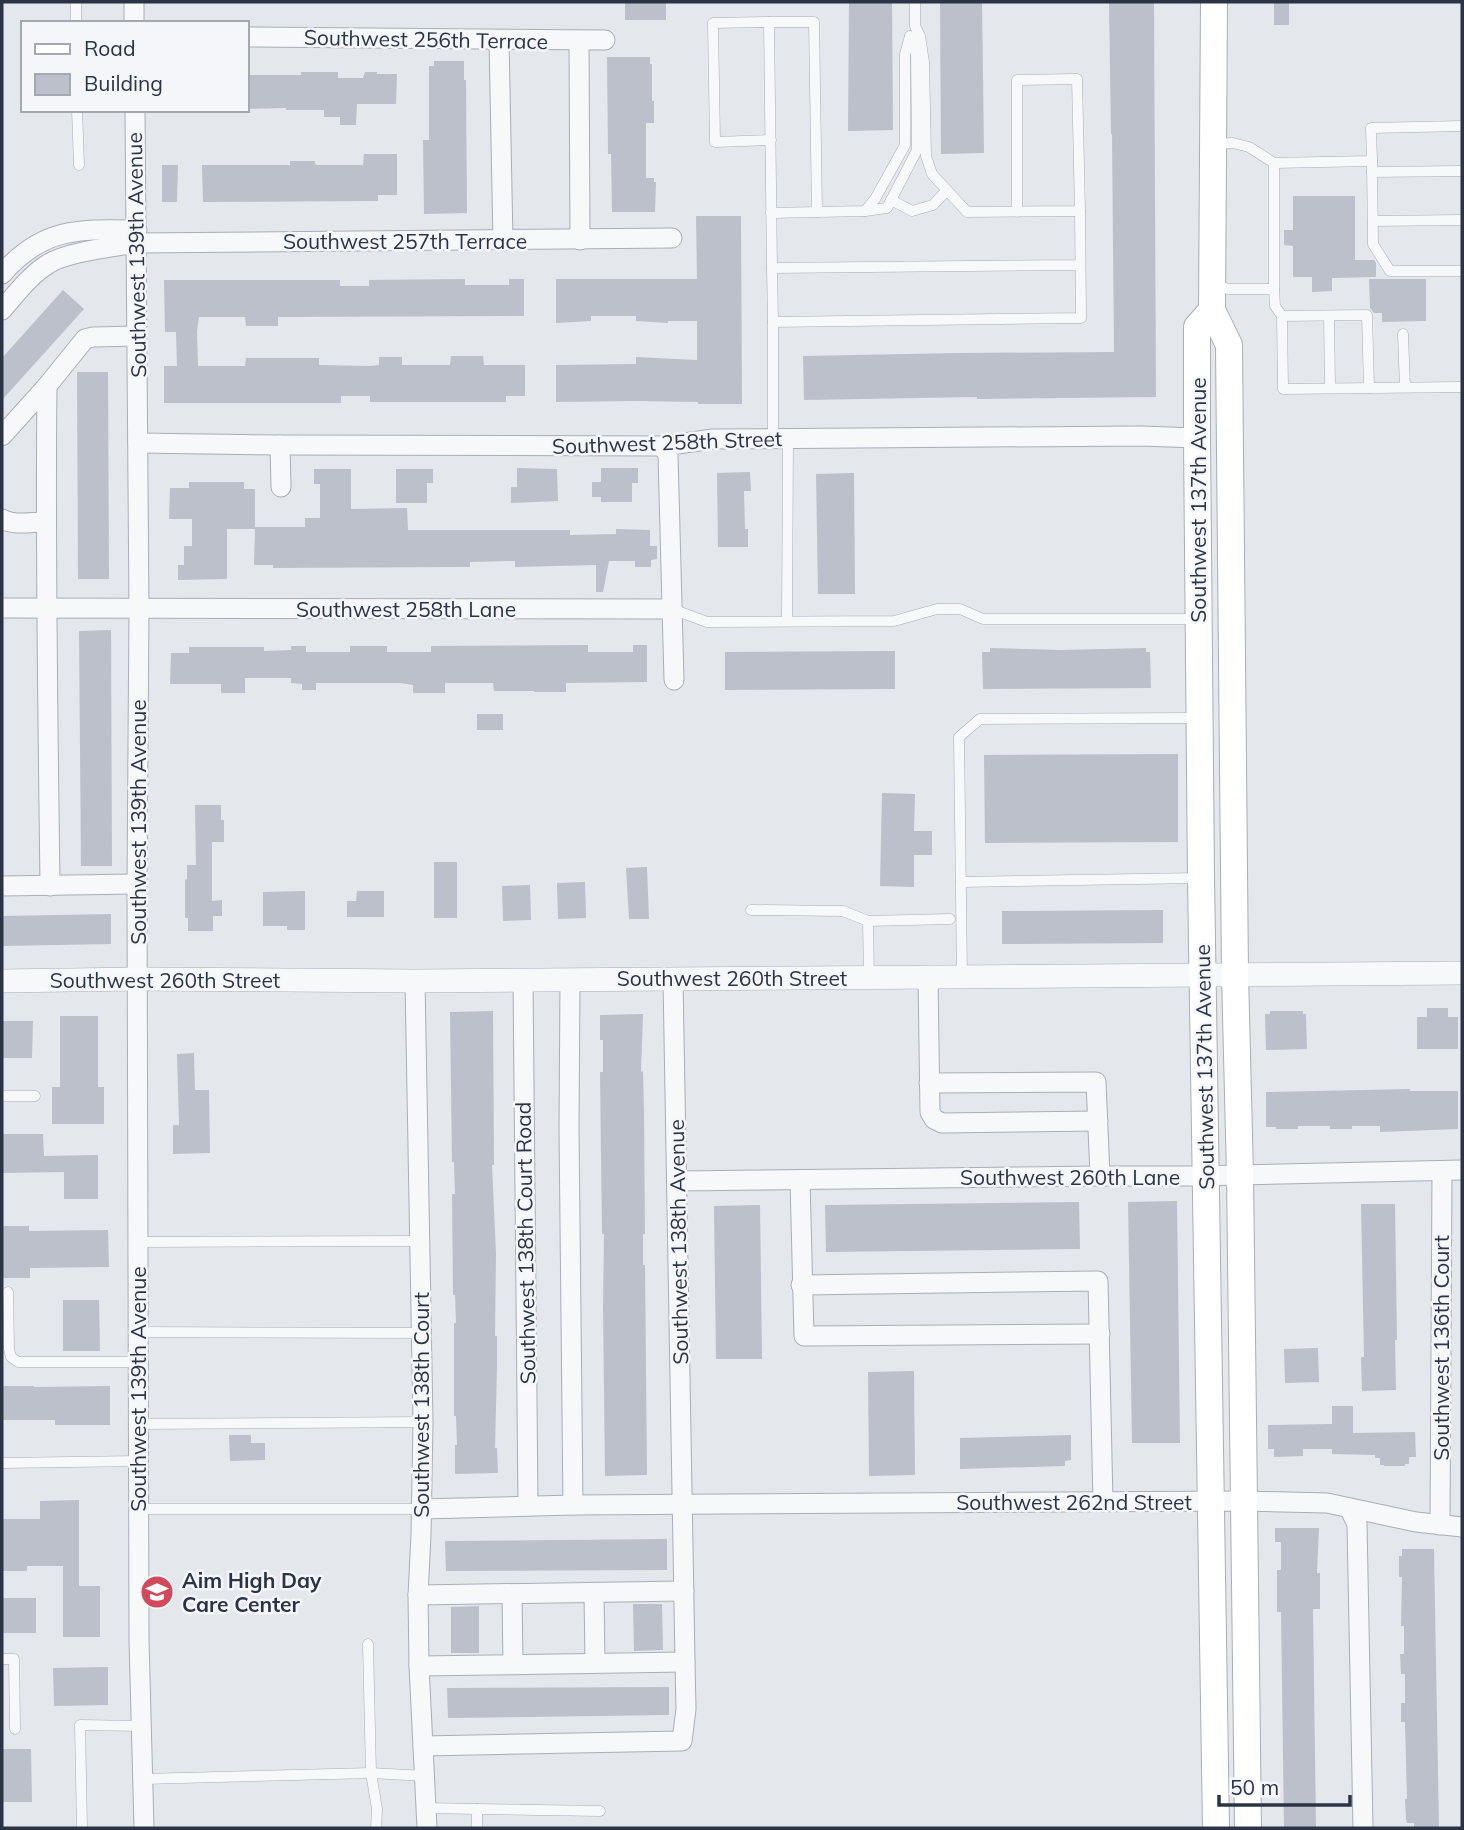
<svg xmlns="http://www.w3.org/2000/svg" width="1464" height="1830" viewBox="0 0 1464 1830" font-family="Mulish,sans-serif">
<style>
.building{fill:#bbc0ca}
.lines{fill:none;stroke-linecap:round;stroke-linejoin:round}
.service-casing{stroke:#a9aeb7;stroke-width:11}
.minor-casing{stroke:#a9aeb7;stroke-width:21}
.tertiary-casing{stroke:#a9aeb7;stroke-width:24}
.secondary-casing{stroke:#a9aeb7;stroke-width:28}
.service{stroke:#f7f8fa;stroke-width:10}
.minor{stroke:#f7f8fa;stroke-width:19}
.tertiary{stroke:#f7f8fa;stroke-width:23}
.secondary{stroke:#fff;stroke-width:26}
.labels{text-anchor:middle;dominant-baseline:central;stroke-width:5;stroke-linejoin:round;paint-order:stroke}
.street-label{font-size:21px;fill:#2b3445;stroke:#f4f6f9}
.poi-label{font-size:21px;font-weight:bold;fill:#2b3445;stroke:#f4f6f9;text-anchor:start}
</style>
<rect width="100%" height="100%" fill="#e4e7ec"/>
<!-- building -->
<g class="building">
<rect x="625" y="2" width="41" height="18"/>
<polygon points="849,2 892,2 893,130 848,131"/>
<polygon points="940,2 982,2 984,153 941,154"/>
<polygon points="1109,2 1154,2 1156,397 977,399 977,397 804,400 803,356 959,353 1114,352 1112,134 1111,134"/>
<rect x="1274" y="2" width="15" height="23"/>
<polygon points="607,57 650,57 650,64 652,64 652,101 654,101 654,123 646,123 646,178 654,178 654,182 656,182 655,212 612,212 611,154 608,154"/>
<polygon points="434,61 464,61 464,80 466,80 467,213 424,214 423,140 429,140 429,66 434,66"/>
<polygon points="301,72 338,72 338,78 363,78 365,72 377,72 377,74 397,74 396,104 357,104 356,125 340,125 340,117 324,117 324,110 286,110 286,108 247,109 247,75 301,75"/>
<polygon points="364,154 397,154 397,195 378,195 378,201 203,202 202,165 290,165 290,161 315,161 315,164 317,165 363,165"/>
<polygon points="162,165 178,165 177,202 162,202"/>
<polygon points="1293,196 1355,196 1355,260 1374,260 1376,263 1376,277 1332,278 1332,291 1312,292 1312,277 1293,277 1293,246 1284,245 1284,230 1293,230"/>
<polygon points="696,216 741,216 742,404 698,404 698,402 636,401 556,402 556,365 636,364 636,357 697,360 697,321 668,321 668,323 636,321 636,316 591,316 591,321 556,323 556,279 697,279"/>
<polygon points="465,279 465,285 509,285 509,279 524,279 524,316 278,317 278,326 246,326 245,317 199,317 197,331 198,366 245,366 246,358 319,358 319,365 370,366 379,365 379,357 402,357 402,365 450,365 451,356 483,356 484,365 525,365 525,396 506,396 506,402 370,402 370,396 341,396 341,403 164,403 164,366 177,366 176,332 165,332 164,280 340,280 340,286 369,286 369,280"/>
<polygon points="1369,279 1426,279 1426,321 1382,322 1382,313 1374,313 1370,308"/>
<polygon points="63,290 84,309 2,400 2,358"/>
<polygon points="77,372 108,372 109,579 78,579"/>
<polygon points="517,468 557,469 558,501 511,503 511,487 517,487"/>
<polygon points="601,468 638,468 638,483 632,483 632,502 601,502 601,497 592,497 592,482 601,482"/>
<polygon points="314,469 351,469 351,509 407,508 408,530 570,530 570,535 616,534 616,529 650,530 650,546 657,546 657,559 651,560 651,567 635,567 635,561 609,561 603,592 596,592 596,565 515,567 515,561 470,562 470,567 455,567 273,568 273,565 254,565 255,529 227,529 227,579 178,580 178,565 184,565 184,546 192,546 192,519 169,519 170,488 189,488 189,482 244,482 244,489 255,489 255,527 305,527 305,518 320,518 320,484 314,484"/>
<polygon points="396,469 433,469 433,483 427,483 427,503 396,503"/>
<polygon points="750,472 751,491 744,491 745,529 748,529 748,547 718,547 717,473"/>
<polygon points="854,473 855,594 818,594 816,474"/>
<polygon points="111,630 112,866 81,866 79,631"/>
<polygon points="588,645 588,652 633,652 633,645 647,645 647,682 566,683 566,692 534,692 534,691 494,691 493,683 445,683 445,693 413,693 413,685 400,683 316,683 316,690 302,690 302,684 291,683 291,678 245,678 245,693 221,693 221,684 170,684 171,653 189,653 189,647 264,647 264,651 291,650 291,646 306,646 306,652 350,652 350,646 387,646 387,652 431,652 431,646"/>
<polygon points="990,648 1061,650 1146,648 1146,652 1150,652 1151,688 983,689 982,652 990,652"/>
<polygon points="895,651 895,689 725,690 725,652"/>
<rect x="477" y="714" width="26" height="16"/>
<polygon points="1178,754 1178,842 985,843 984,755"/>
<polygon points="882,793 915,794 914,831 932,831 932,855 914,855 914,887 880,886"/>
<polygon points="195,805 221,805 221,820 224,820 224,842 212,842 212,901 222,900 222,916 213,916 213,931 188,931 188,918 185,918 185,880 187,879 187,865 196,865"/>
<rect x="434" y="862" width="23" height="56"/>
<polygon points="647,867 649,919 629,919 626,868"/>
<polygon points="585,882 586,918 558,919 557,883"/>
<polygon points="530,885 531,920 503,921 502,886"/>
<polygon points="305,891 305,930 287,930 287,926 263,926 263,892"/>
<polygon points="357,891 384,891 384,917 347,917 347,901 356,901"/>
<polygon points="1163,910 1163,943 1002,944 1002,911"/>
<polygon points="111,914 111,944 2,946 2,916"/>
<polygon points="1427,1008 1448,1008 1448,1017 1458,1017 1458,1049 1417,1049 1417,1017 1427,1017"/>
<polygon points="493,1011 494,1165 492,1165 496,1254 495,1336 497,1336 497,1366 495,1448 497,1448 498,1473 455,1474 455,1445 457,1445 456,1416 454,1416 454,1323 456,1323 455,1295 453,1295 452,1194 455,1194 454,1162 452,1162 450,1012"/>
<polygon points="1270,1011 1303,1011 1303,1014 1306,1014 1307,1049 1266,1050 1265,1014 1270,1014"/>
<polygon points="643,1014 641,1072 643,1071 644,1113 645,1234 643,1234 643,1265 645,1265 647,1475 605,1476 603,1307 604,1234 602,1234 600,1072 603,1072 603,1040 600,1040 600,1015"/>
<polygon points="60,1016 98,1016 98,1087 104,1087 104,1124 52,1124 52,1087 60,1087"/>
<polygon points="2,1021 33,1021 32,1058 2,1058"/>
<polygon points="194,1053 195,1090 209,1090 210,1153 173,1154 173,1125 179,1125 177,1054"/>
<polygon points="1410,1089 1410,1091 1458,1091 1458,1129 1380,1132 1380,1126 1352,1126 1352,1129 1330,1129 1330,1126 1298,1126 1298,1129 1276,1129 1276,1127 1266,1127 1266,1092"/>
<polygon points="2,1134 43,1134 44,1156 98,1155 98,1199 64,1199 64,1172 2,1173"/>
<polygon points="1177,1201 1180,1443 1132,1443 1128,1202"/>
<polygon points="1079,1202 1080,1249 826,1252 825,1205"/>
<polygon points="1361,1204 1395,1204 1397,1340 1395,1340 1396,1390 1362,1391 1361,1357 1364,1357"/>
<polygon points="760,1205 762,1359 716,1359 714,1206"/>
<polygon points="2,1226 29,1226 29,1231 108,1230 109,1267 30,1268 30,1278 2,1278"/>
<polygon points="63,1300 99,1300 100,1351 63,1351"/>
<polygon points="1318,1348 1319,1382 1285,1383 1284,1349"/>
<polygon points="914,1371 915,1475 869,1476 868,1372"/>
<polygon points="2,1386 34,1386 34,1387 110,1386 110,1425 55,1425 55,1420 2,1420"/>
<polygon points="1332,1406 1353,1406 1353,1433 1415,1432 1416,1457 1409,1457 1409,1464 1405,1464 1405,1466 1384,1466 1384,1465 1380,1465 1380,1458 1375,1458 1375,1455 1332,1454 1332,1449 1303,1449 1303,1456 1274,1457 1274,1449 1268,1449 1268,1425 1332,1424"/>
<polygon points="229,1435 251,1435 251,1443 265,1443 265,1460 230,1461"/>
<polygon points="1071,1435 1071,1460 1065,1461 1065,1466 960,1469 960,1438"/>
<polygon points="79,1500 79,1586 100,1586 100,1637 63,1637 63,1566 27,1566 27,1571 2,1571 2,1519 40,1519 40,1501"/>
<polygon points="1275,1528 1319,1528 1317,1573 1320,1573 1320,1609 1313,1609 1316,1828 1284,1828 1281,1612 1277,1612 1277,1570 1281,1570 1281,1542 1275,1542"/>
<polygon points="667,1539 667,1570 446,1571 445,1541"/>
<polygon points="1402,1549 1434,1549 1439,1828 1414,1828 1414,1823 1407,1823 1406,1819 1405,1799 1407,1799 1405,1722 1401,1722 1401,1703 1405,1703 1405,1674 1401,1674 1400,1654 1404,1654 1404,1626 1401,1626 1402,1577 1399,1577 1399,1556 1402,1556"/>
<rect x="2" y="1598" width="34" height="35"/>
<polygon points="633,1604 662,1604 663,1650 634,1651"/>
<polygon points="479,1606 479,1653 451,1653 451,1607"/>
<polygon points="108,1667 108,1705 54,1706 53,1668"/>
<polygon points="669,1687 669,1715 448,1718 447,1688"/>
<polygon points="2,1749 31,1749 32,1802 2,1802"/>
</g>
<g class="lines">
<defs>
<g id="service">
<polyline points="915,2 915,26 920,36 924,62 926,156 932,174 967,212 1080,211 1077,79 1017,80 1017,212"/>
<polyline points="769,22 814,22 817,212"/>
<polyline points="76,23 76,2"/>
<polyline points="77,110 79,165"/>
<polyline points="771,140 715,142 713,23 769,22 772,268"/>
<polyline points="1213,144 1233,143 1249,147 1274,163 1372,161 1371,128 1462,126"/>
<polyline points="1372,161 1373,244 1390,271 1462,271"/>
<polyline points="1372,172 1462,171"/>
<polyline points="891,200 912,211 933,205 947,190"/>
<polyline points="865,211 875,199 905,145 905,54 910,36"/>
<polyline points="1080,211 1081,318 773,322 772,268 1080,265"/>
<polyline points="771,213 865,211 887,208 917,150 916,54 910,36"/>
<polyline points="1373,221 1462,220"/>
<polyline points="1215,286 1229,289 1274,289 1274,163"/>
<polyline points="1274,289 1275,306 1282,316 1283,389 1462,387"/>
<polyline points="1282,316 1367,315 1369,388"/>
<polyline points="1329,316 1330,388"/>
<polyline points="773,322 773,438"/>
<polyline points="1403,334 1405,387"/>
<polyline points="672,609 707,622 894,621 937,609 960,609 983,619 1199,619"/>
<polyline points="787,621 788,438"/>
<polyline points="961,882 1198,878"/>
<polyline points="751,910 843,911 868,921"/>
<polyline points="962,976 959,737 980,719 1199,718"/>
<polyline points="869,977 868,921 950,919"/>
<polyline points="2,1096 35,1096"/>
<polyline points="138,1242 420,1241"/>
<polyline points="8,1292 9,1349 11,1357 18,1362 138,1362"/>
<polyline points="138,1332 421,1333"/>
<polyline points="138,1424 423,1422"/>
<polyline points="2,1463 138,1461"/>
<polyline points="139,1509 421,1509"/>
<polyline points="368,1644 371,1773 377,1809 376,1828"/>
<polyline points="2,1659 14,1659 15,1729"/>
<polyline points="143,1779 371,1773 425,1776"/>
<polyline points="427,1808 477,1809 477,1828"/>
<polyline points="477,1809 600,1811"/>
<polyline points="82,1828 80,1725 141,1726"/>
</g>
<g id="minor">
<polyline points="134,2 134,23"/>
<polyline points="247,37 605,40"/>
<polyline points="499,40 503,241"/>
<polyline points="579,40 580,240"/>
<polyline points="135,110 139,609 137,884 139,1640 144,1828"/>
<path d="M 2,274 C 43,227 79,229 137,230"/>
<path d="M 2,310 C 16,294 29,276 48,264 C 66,252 114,247 137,243 L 672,238"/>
<path d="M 47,386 C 45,553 48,719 50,886"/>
<polyline points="2,436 47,386 85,339 93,337 137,336"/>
<polyline points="138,443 280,445 663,446 713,439 1141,436 1197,438"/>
<polyline points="280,445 281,487"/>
<polyline points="663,446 668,455 674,680"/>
<path d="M 2,519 C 14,526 31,522 45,522"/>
<polyline points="2,608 672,609"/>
<polyline points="2,886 137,884"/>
<polyline points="928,977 930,1112 934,1119 942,1123 1098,1121"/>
<polyline points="523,980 528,1506"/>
<polyline points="570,980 569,1128 573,1505"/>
<polyline points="415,981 423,1422 421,1535 418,1595 419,1666 427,1828"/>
<polyline points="929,1083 1096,1082 1100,1176"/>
<polyline points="800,1180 804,1336 1100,1334"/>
<polyline points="677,1181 1100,1176 1194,1176 1462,1170"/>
<polyline points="801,1285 1098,1281 1103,1502"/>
<polyline points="1349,1508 1357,1524 1363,1828"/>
<polyline points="421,1509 573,1505 1244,1501 1327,1503 1416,1522 1462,1527"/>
<polyline points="1440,1525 1442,1171"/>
<polyline points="594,1593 595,1663"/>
<polyline points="512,1594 513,1664"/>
<polyline points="418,1595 684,1591"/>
<polyline points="419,1666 685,1662"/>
<polyline points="423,1746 682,1741 686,1709 685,1662 673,979"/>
</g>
<polyline id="tertiary" points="2,981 137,979 415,981 1462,973"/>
<g id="secondary">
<polyline points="1214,2 1212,310 1229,345 1235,974 1240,1175 1248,1828"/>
<polyline points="1212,310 1197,327 1197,438 1201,878 1216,1828"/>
</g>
</defs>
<!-- service casing -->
<use href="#service" class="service-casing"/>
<!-- minor casing -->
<use href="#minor" class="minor-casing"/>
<!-- tertiary casing -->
<use href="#tertiary" class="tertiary-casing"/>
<!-- secondary casing -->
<use href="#secondary" class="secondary-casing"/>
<!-- service -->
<use href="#service" class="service"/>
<!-- minor -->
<use href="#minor" class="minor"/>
<!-- tertiary -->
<use href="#tertiary" class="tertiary"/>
<!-- secondary -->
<use href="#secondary" class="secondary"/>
</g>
<!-- icons -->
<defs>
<symbol id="school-disc" viewBox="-11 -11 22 22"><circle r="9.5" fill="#d1495b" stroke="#f4f6f9"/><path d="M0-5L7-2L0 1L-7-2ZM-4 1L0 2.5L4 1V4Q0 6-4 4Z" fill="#fff"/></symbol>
</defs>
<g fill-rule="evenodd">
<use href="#school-disc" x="138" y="1573" width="38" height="38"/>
</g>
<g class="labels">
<!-- street labels -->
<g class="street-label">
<text transform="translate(426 39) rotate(1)">Southwest 256th Terrace</text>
<text x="405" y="241">Southwest 257th Terrace</text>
<text transform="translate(136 255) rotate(-91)">Southwest 139th Avenue</text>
<text transform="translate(667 442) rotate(-2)">Southwest 258th Street</text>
<text transform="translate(1198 500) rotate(-90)">Southwest 137th Avenue</text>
<text x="406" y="609">Southwest 258th Lane</text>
<text transform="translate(138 822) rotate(-90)">Southwest 139th Avenue</text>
<text x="732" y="978">Southwest 260th Street</text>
<text x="165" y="980">Southwest 260th Street</text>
<text transform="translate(1204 1067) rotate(-91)">Southwest 137th Avenue</text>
<text x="1070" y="1177">Southwest 260th Lane</text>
<text transform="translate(678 1242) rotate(-91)">Southwest 138th Avenue</text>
<text transform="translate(525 1243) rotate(-91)">Southwest 138th Court Road</text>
<text transform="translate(1441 1348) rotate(-90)">Southwest 136th Court</text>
<text transform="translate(138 1389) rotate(-90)">Southwest 139th Avenue</text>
<text transform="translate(421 1405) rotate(-90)">Southwest 138th Court</text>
<text x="1074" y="1502">Southwest 262nd Street</text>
</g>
<!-- poi labels -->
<g class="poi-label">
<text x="182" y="1580">Aim High Day<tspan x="182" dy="24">Care Center</tspan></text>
</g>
</g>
<!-- border -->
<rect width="1464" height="1830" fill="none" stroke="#2b3445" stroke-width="7"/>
<!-- legend -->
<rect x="21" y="21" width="228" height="91" fill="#f4f6f9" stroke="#a4a8b1" stroke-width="2"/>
<rect x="35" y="44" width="35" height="10" fill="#ffffff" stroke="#a4a8b1" stroke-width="2"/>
<text x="84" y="56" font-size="21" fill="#2b3445">Road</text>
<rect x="35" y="74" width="35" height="21" fill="#bbc0ca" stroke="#a4a8b1" stroke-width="2"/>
<text x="84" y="91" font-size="21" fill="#2b3445">Building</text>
<!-- scale -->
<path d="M1219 1795v10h131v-10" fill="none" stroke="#2b3445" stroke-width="3.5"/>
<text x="1230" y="1795" font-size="21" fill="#2b3445" stroke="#f4f6f9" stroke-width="5" paint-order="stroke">50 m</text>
</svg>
